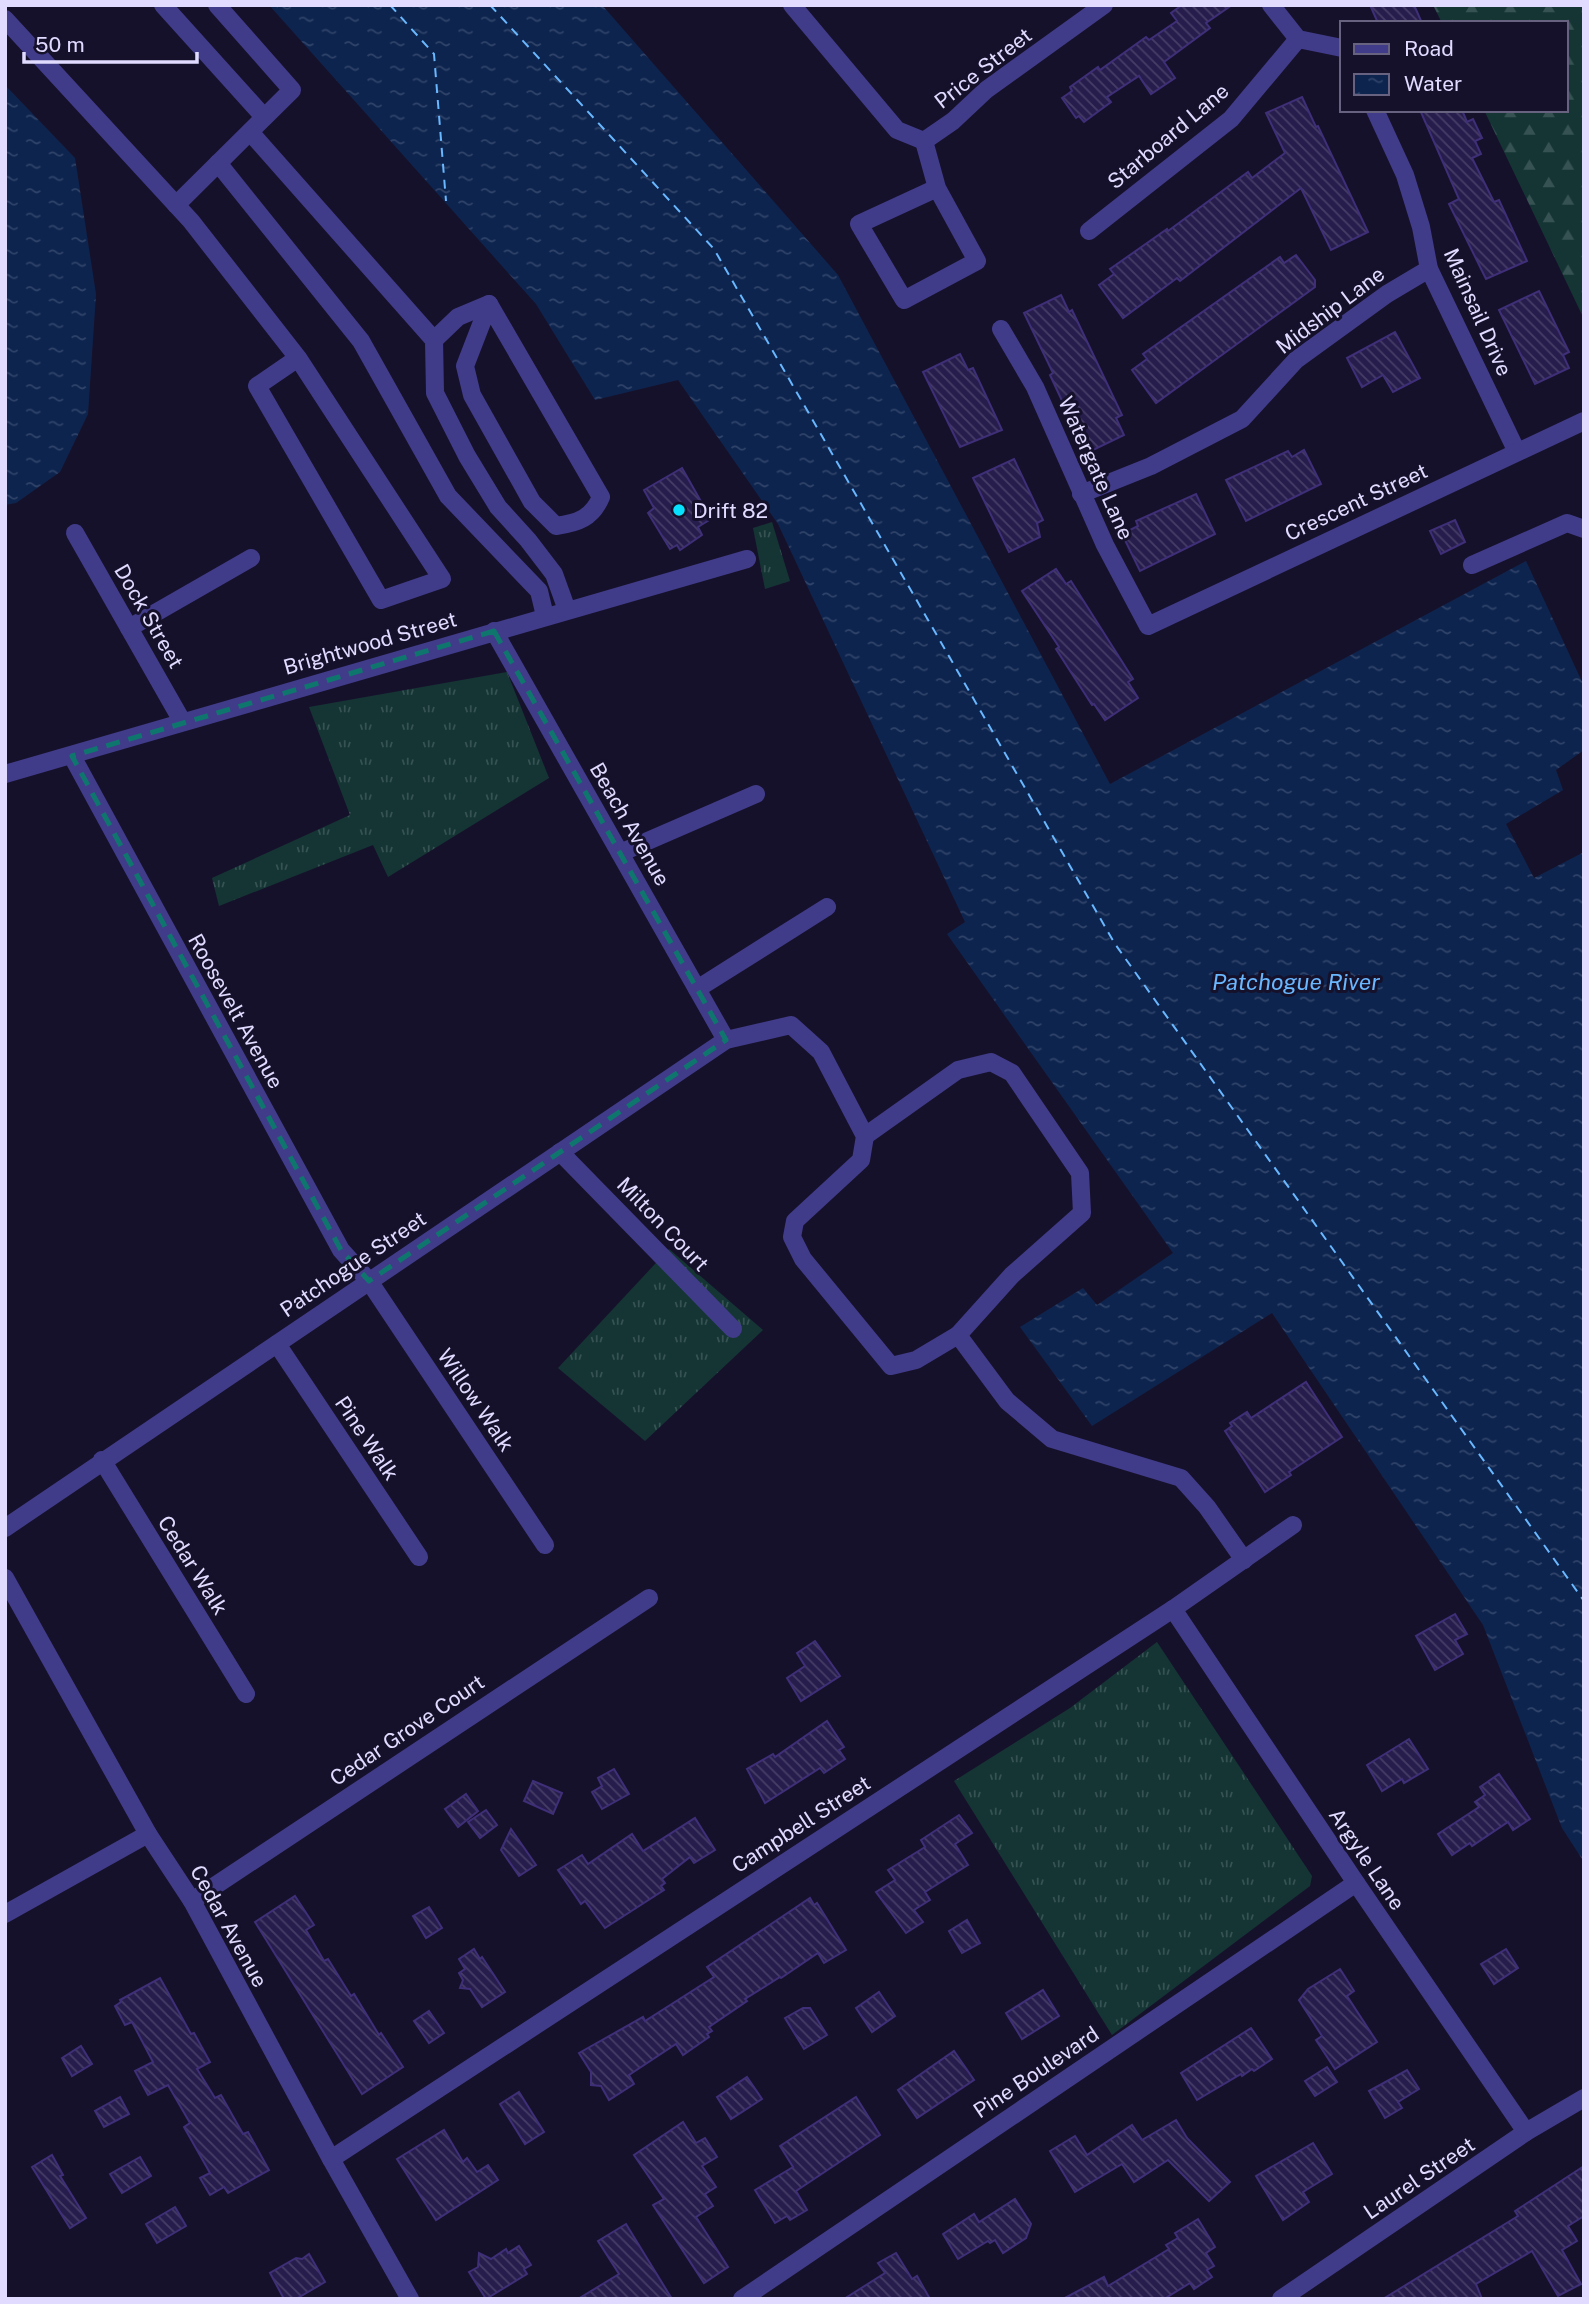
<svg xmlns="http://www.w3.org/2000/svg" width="1589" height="2304" viewBox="0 0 1589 2304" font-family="'Public Sans',sans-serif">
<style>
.grass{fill:url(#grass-tufts)}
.forest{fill:url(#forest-firs)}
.water{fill:url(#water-ripples)}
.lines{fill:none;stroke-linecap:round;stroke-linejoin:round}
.ferry{stroke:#69b7ff;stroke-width:2;stroke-dasharray:9 7;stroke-linecap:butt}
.building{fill:url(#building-back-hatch);stroke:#3f2f78;stroke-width:2}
.minor{stroke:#413c8a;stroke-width:18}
.marked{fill:none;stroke:#0f766e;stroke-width:5;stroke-dasharray:14 9;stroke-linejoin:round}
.poi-dot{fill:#08e1fe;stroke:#16112b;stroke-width:2.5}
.labels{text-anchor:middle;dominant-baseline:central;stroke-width:6;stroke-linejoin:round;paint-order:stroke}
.street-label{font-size:21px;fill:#e0dbff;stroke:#16112b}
.poi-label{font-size:21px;fill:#e0dbff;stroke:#16112b;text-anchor:start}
.water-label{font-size:23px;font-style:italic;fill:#69b7ff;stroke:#16112b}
</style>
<defs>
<pattern id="grass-tufts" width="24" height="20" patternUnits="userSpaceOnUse" patternTransform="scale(1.75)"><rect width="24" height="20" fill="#143534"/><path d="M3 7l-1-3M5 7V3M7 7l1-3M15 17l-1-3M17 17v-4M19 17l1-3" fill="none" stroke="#365252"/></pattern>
<pattern id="forest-firs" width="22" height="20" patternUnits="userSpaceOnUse" patternTransform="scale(1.75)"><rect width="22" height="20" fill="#143534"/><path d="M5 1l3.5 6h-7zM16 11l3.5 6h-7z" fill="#365252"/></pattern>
<pattern id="water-ripples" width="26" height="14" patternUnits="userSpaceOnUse" patternTransform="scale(1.75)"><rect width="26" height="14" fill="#0d244e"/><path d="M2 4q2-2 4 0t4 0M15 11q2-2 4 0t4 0" fill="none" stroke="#304369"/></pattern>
<pattern id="building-back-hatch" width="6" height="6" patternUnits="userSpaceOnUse" patternTransform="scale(1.75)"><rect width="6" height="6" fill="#271d4c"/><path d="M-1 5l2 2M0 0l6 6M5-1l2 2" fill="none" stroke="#463d67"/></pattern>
</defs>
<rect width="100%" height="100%" fill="#16112b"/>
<!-- grass -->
<g class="grass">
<polygon points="772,522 790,581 765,589 753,528"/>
<polygon points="507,672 549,778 388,877 373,845 219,906 212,878 350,815 309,707"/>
<polygon points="669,1249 763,1330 645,1441 558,1368"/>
<polygon points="1157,1642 1312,1876 1310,1886 1112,2035 954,1781 1070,1708"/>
</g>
<!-- forest -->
<polygon class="forest" points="1433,5 1584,5 1584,319 1484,110 1566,110 1566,23 1442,23"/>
<!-- water -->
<g class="water">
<polygon points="269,5 602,5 838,275 1110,784 1526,561 1584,686 1584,750 1556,770 1563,790 1506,824 1534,878 1584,852 1584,1862 1562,1828 1483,1625 1272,1313 1092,1426 1020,1327 1083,1288 1097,1305 1173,1253 947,934 965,922 778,524 678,380 595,400 536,304"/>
<polygon points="5,85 75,158 96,294 88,414 60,472 16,503 5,505"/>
</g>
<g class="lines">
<!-- ferry -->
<g class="ferry">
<polyline points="390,5 434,54 446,201"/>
<polyline points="490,5 714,249 1115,944 1584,1601"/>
</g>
</g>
<!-- building -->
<g class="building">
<polygon points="1182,5 1232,5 1206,23 1210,28 1164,62 1175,78 1151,94 1139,76 1107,97 1111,102 1084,122 1079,116 1076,118 1062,98 1072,91 1070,87 1098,67 1100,70 1146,37 1149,40 1177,21 1171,13"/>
<polygon points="1370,5 1414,5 1422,23 1378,23"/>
<polygon points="1302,97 1316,127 1318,126 1368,232 1331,250 1301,188 1180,281 1177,278 1123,318 1099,285 1114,274 1110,269 1167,229 1168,231 1248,172 1252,178 1285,153 1266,113"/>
<polygon points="1420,110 1462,110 1467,122 1473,119 1482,138 1475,141 1481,154 1472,158 1494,202 1499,200 1527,261 1486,279 1449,204 1459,199"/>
<polygon points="1296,255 1315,280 1315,287 1156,403 1132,370 1147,359 1143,354 1280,257 1284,263"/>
<polygon points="1539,291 1569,352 1563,355 1569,368 1535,384 1499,310"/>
<polygon points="1061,295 1069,312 1072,310 1122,415 1116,418 1124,435 1089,452 1080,434 1078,435 1050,375 1053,373 1024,313"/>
<polygon points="1395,332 1420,378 1393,392 1383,375 1362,387 1347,358"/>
<polygon points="960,354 968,370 973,368 1002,430 960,447 923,372"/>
<polygon points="1304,450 1321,484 1246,521 1226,480 1288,451 1292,457"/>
<polygon points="1014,459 1043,520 1037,523 1040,537 1009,552 973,478"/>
<polygon points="682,468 711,519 698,527 702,535 680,550 677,545 670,549 648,513 654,508 644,490"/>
<polygon points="1196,494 1215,534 1140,571 1122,534 1138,526 1136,521"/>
<polygon points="1455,520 1465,542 1441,554 1430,531"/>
<polygon points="1056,569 1066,584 1071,581 1133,679 1128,682 1138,698 1105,720 1094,704 1092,705 1056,649 1059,647 1022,591"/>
<polygon points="1306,1382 1342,1437 1289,1472 1291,1475 1265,1492 1225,1431 1232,1426 1230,1423 1247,1412 1251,1418"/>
<polygon points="1455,1614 1467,1634 1455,1640 1463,1654 1435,1670 1416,1636"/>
<polygon points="815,1641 840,1676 801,1701 787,1678 805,1666 797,1653"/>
<polygon points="827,1721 844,1747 839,1750 845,1759 824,1773 820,1768 765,1803 747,1769 773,1754 775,1757"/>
<polygon points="1409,1739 1428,1769 1404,1783 1402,1779 1382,1791 1367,1765"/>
<polygon points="614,1769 629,1794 602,1809 592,1792 602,1786 598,1778"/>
<polygon points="1499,1774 1530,1819 1513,1830 1508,1822 1472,1846 1470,1843 1452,1855 1438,1834 1479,1807 1475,1802 1485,1795 1480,1787"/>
<polygon points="533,1781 562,1793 553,1814 524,1801"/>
<polygon points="466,1794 478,1811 458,1827 445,1809"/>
<polygon points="486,1810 497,1825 480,1838 468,1822"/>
<polygon points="959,1815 972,1833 955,1844 968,1865 925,1892 930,1900 914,1910 923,1922 906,1933 876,1892 895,1880 888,1870 925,1847 921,1840"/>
<polygon points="695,1818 715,1850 694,1863 690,1857 662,1879 665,1883 661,1886 664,1890 605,1928 585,1901 581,1904 558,1870 582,1855 588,1864 632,1834 643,1851"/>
<polygon points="511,1829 536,1865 519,1876 501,1850"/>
<polygon points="295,1896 314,1925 306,1930 324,1961 328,1959 351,1996 354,1994 379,2035 381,2033 403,2067 362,2094 255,1922"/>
<polygon points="810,1898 814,1905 817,1903 846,1950 824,1963 818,1953 781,1978 780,1977 745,1999 747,2001 709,2027 712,2031 707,2034 709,2037 683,2055 676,2044 629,2075 634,2084 609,2100 601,2086 591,2085 591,2072 579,2053 643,2017 645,2021 714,1977 707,1967"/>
<polygon points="429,1907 442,1928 426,1938 413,1916"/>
<polygon points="967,1920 980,1943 962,1953 949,1931"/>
<polygon points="474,1949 480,1959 482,1957 505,1992 482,2007 470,1989 460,1988 463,1980 459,1973 465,1969 459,1959"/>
<polygon points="1506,1949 1518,1968 1494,1984 1481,1964"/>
<polygon points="1340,1969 1354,1991 1347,1996 1377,2042 1335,2069 1316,2040 1322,2036 1299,2000 1308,1989"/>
<polygon points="160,1978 191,2034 194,2033 210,2062 197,2069 215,2098 221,2095 243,2134 248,2132 269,2170 228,2193 224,2187 210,2195 200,2178 210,2173 184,2127 190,2123 168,2085 148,2095 135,2071 153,2062 132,2022 125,2025 115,2006 121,2002 120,2000"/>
<polygon points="1043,1990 1059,2016 1022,2039 1006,2013"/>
<polygon points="879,1992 895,2016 872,2032 856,2008"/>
<polygon points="803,2008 810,2008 827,2035 804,2049 785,2018"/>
<polygon points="429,2011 444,2033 429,2043 414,2021"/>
<polygon points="1251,2028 1272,2059 1254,2071 1252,2069 1242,2076 1241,2074 1197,2100 1181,2073"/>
<polygon points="81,2046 92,2064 72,2076 62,2058"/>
<polygon points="954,2051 974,2080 917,2118 898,2090"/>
<polygon points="1327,2067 1337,2082 1315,2096 1305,2081"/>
<polygon points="1407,2070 1419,2089 1398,2102 1402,2108 1385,2118 1369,2091"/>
<polygon points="747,2077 762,2099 731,2119 717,2097"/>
<polygon points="519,2092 544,2132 525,2144 500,2104"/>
<polygon points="120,2097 129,2114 104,2127 95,2111"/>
<polygon points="856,2097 880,2135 796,2191 807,2210 790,2220 787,2216 775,2223 755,2190 793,2167 780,2146"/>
<polygon points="1176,2120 1187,2138 1230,2182 1209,2201 1168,2160 1134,2182 1122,2164 1075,2192 1050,2151 1075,2136 1087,2155 1132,2125 1142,2140"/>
<polygon points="683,2122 696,2143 705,2138 717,2157 702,2166 716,2187 705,2194 713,2206 696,2217 728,2267 704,2283 653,2205 664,2199 634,2155"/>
<polygon points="444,2130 463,2162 467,2158 477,2172 488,2165 498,2180 436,2220 397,2159"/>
<polygon points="1313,2143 1332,2174 1303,2192 1309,2202 1283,2220 1256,2176"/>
<polygon points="52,2155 63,2175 60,2176 86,2218 70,2228 32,2167"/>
<polygon points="140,2157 151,2176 122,2193 110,2174"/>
<polygon points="1584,2166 1584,2216 1568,2226 1577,2241 1562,2250 1581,2284 1558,2296 1532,2251 1476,2284 1482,2299 1383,2299 1518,2216 1515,2211"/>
<polygon points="1015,2199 1031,2224 1026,2238 1003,2253 995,2240 990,2243 988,2241 958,2259 943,2234 974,2214 979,2222"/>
<polygon points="175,2207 186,2226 157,2243 146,2224"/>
<polygon points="1198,2219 1215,2247 1206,2253 1214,2266 1207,2270 1212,2277 1194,2289 1190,2283 1164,2299 1063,2299 1104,2277 1108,2286 1169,2249 1166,2245 1178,2238 1175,2233"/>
<polygon points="626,2224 672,2299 578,2299 619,2274 598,2241"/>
<polygon points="519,2246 531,2265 524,2269 527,2274 486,2299 469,2272 478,2267 479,2253 491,2259 506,2249 508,2253"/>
<polygon points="896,2253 912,2279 917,2276 930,2299 844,2299 885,2273 878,2263"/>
<polygon points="309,2254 325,2282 296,2299 284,2299 270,2273 296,2258 302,2259"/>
</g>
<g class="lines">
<!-- minor -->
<g class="minor">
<polyline points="163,5 264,117"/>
<polyline points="792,5 897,130 924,141"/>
<polyline points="1271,5 1298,39 1342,48"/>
<polyline points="5,19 191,221 298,358 442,579 381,600 257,386 298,358"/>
<polyline points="1375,110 1405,175 1421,227 1429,269 1517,452"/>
<polyline points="250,132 434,340 435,393 467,456 498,507 528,540 554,574 567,610"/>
<polyline points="924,141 937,188 977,261 904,300 859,224 937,188"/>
<polyline points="924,141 953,121 986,90 1104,5"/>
<polyline points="218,163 361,341 448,496 539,591 545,616"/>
<polyline points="176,205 292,90 217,5"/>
<polyline points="1089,231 1231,119 1298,39"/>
<path d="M 489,304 L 601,497 C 592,518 578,523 556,526 L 532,502 L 472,395 L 465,366 Z"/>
<polyline points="1001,329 1035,387 1105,545 1148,626 1584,421"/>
<polyline points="434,340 458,317 489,304"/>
<polyline points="1081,494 1151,466 1242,419 1296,360 1387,294 1429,269"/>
<polyline points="75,533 182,721"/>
<polyline points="1472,565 1567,523 1584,529"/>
<polyline points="129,628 251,558"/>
<polyline points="494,631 726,1040"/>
<polyline points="72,756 341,1250 369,1281 545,1545"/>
<polyline points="5,774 747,559"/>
<polyline points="620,853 756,794"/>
<polyline points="697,989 827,907"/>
<polyline points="865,1136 958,1070 991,1062 1012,1073 1080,1173 1082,1213 1012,1275 958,1335"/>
<polyline points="560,1152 733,1329"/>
<polyline points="277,1344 419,1557"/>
<polyline points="102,1460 246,1694"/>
<polyline points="5,1528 726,1040 791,1025 821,1052 865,1136 861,1160 795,1221 792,1237 803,1259 891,1366 916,1360 958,1335 1007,1401 1052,1439 1181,1478 1207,1507 1244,1560"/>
<polyline points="5,1578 148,1834 192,1901 331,2159 410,2299"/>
<polyline points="1173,1609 1356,1883 1526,2132"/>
<polyline points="192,1901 649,1598"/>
<polyline points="5,1914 148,1834"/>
<polyline points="331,2159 1173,1609 1293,1525"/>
<polyline points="742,2299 1356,1883"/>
<polyline points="1281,2299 1526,2132 1584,2098"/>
</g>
</g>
<!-- marked area -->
<path class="marked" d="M 494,631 L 726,1040 L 369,1281 L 341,1250 L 72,756 Z"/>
<!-- markers -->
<circle class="poi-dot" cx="679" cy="510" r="7"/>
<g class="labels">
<!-- street labels -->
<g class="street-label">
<text transform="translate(983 68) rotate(-38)">Price Street</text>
<text transform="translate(1168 136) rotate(-40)">Starboard Lane</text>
<text transform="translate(1330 310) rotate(-37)">Midship Lane</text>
<text transform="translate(1478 312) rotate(66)">Mainsail Drive</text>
<text transform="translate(1096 468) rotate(66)">Watergate Lane</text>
<text transform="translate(1356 502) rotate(-25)">Crescent Street</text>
<text transform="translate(149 616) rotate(60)">Dock Street</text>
<text transform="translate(370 643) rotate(-16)">Brightwood Street</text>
<text transform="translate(630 824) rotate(60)">Beach Avenue</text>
<text transform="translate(236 1011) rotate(61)">Roosevelt Avenue</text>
<text transform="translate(663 1224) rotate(46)">Milton Court</text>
<text transform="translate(353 1264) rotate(-34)">Patchogue Street</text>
<text transform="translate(476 1400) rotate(56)">Willow Walk</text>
<text transform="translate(367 1438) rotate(56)">Pine Walk</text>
<text transform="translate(193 1565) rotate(58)">Cedar Walk</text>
<text transform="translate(407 1730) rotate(-34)">Cedar Grove Court</text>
<text transform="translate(801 1824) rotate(-33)">Campbell Street</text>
<text transform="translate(1367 1859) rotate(56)">Argyle Lane</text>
<text transform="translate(229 1926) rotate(61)">Cedar Avenue</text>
<text transform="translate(1036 2072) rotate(-34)">Pine Boulevard</text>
<text transform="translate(1419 2178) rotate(-34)">Laurel Street</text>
</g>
<!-- poi labels -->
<g class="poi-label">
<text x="693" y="510">Drift 82</text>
</g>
<!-- water labels -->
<g class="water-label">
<text x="1296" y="981">Patchogue River</text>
</g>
</g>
<!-- border -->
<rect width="1589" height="2304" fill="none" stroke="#e0dbff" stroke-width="14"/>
<!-- legend -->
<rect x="1340" y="21" width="228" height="91" fill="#16112b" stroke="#676280" stroke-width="2"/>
<rect x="1354" y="44" width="35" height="10" fill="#413c8a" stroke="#676280" stroke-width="2"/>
<text x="1404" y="56" font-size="21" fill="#e0dbff">Road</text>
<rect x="1354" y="74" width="35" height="21" fill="url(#water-ripples)" stroke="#676280" stroke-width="2"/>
<text x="1404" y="91" font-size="21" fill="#e0dbff">Water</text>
<!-- scale -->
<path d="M24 52v10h173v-10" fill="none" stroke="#e0dbff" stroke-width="3.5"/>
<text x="35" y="52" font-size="21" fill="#e0dbff" stroke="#16112b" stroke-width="5" paint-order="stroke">50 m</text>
</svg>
